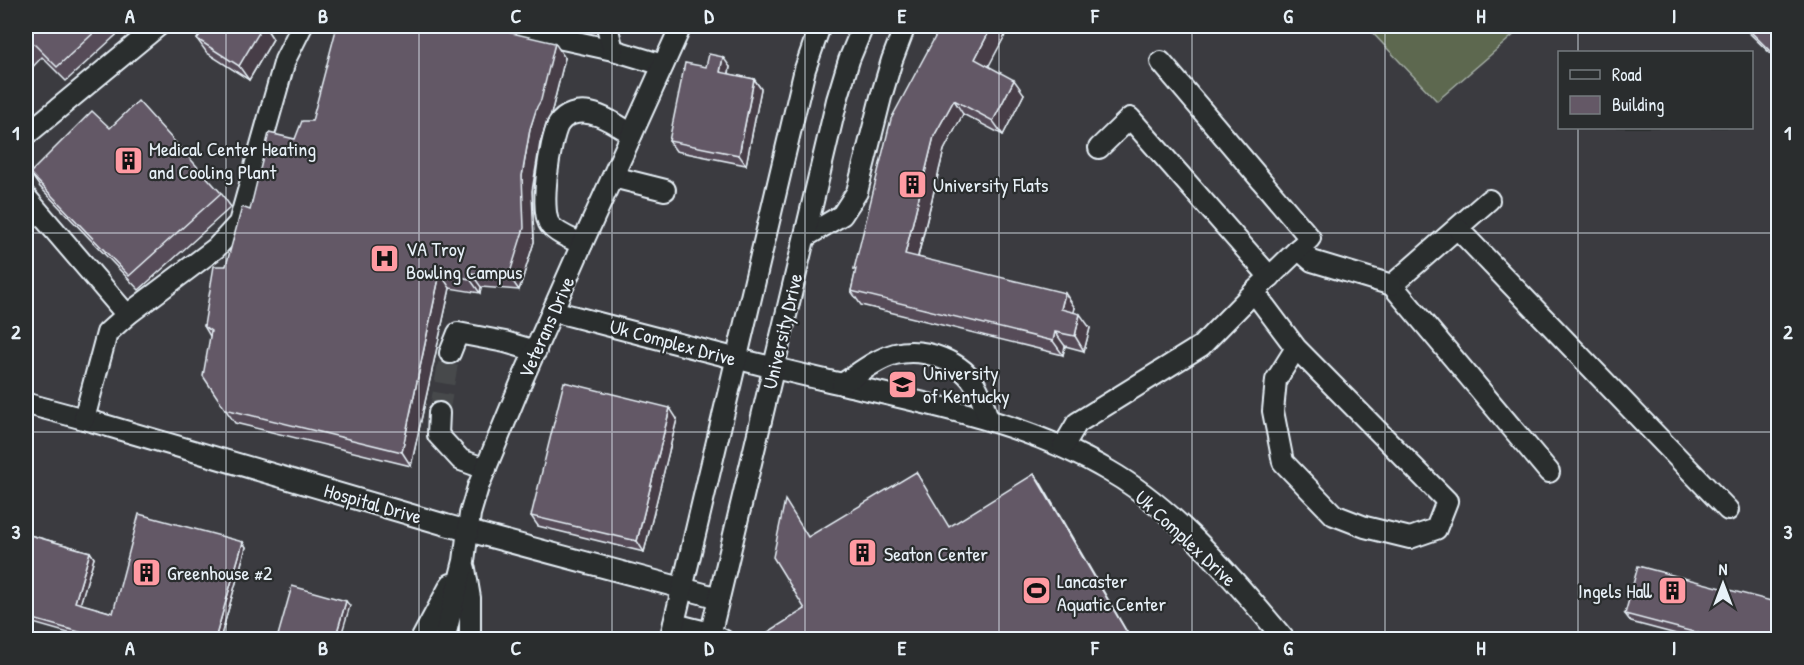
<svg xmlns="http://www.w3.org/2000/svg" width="1804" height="665" viewBox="0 0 1804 665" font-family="'Patrick Hand',sans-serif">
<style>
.built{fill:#3b3a3f;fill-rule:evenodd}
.grass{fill:#5d684f;stroke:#a2aca4;stroke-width:1.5}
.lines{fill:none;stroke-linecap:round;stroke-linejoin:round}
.minor-tunnel{stroke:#464a4c;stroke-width:20;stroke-dasharray:20 10;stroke-linecap:butt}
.minor-casing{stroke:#e8f1f8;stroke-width:24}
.minor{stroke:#2a2d2e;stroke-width:20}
.wall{fill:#564c58;stroke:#e8f1f8;stroke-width:1.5}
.shaded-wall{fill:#463e47;stroke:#e8f1f8;stroke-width:1.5}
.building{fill:#645866;stroke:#e8f1f8;stroke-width:1.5}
.grid{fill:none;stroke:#e8f1f8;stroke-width:1.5;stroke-opacity:0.55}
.labels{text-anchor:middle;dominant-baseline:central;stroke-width:4.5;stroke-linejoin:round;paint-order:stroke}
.poi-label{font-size:20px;fill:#e8f1f8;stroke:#2a2d2e;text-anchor:start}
.street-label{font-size:20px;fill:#e8f1f8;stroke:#2a2d2e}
.neatline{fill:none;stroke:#e8f1f8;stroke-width:2}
.grid-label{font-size:20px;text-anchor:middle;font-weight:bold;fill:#e8f1f8}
</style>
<rect width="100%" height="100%" fill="#2a2d2e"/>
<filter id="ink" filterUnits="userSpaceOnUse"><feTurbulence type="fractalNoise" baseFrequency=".0167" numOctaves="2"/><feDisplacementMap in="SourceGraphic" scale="12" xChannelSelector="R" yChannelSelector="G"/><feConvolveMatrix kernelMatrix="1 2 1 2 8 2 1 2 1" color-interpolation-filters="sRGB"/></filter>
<g filter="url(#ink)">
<!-- built -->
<path class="built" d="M 26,26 L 1778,26 L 1778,639 L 26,639 ZM 1560,52 L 1752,52 L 1752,128 L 1560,128 Z"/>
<!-- grass -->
<polygon class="grass" points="1366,26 1524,26 1437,101"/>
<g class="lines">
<!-- minor-tunnel -->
<polyline class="minor-tunnel" points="439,413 450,353"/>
<defs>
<g id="minor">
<polyline points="504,26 613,50 663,65"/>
<polyline points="607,26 613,50"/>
<polyline points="26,135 158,26"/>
<polyline points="1099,148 1130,118 1270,277"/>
<polyline points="613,177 665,190"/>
<polyline points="26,197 127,315"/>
<polyline points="1489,200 1392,285 1549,472"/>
<polyline points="1458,229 1728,510"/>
<polyline points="805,237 842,215 857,192 881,97 892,60 905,26"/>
<path d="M 582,244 C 572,239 557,234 550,225 C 539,210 550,141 558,125 C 561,120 566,116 572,114 C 593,107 615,124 632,134"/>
<polyline points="1298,249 1312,261 1392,285"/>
<polyline points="1254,292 1296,348 1276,380 1273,411 1283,462 1334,515 1365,527 1410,538 1436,529 1447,501 1296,348"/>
<path d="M 553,311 C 644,335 734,359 825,380 C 922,403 1022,420 1109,471 C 1177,510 1234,580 1285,640"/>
<polyline points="450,353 458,333 505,342 536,351"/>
<path d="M 842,384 C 858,374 876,359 895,354 C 924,347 963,361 977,388 C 982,397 985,409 988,419"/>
<polyline points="28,404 84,419 446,525 719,598"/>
<polyline points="439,413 438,435 461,460 486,469"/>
<polyline points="84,419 107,333 127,315 216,248 239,223 285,60 302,26"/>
<polyline points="1063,447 1077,423 1201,346 1254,292 1310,238 1161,62"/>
<polyline points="465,569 470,598 470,640"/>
<polyline points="674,624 710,633 723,640"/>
<polyline points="421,640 451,584"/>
<polyline points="444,640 464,561 470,514 478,487 523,378 582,244 681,26"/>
<polyline points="670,640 805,69 820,26"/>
<polyline points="709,640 837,100 849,60 863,26"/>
</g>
</defs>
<!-- minor casing -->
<use href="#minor" class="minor-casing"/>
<!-- minor -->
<use href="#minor" class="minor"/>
</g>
<!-- wall -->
<g class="wall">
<polygon points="26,26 126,26 66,81 42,57 26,74"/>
<polygon points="206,26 265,26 265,27 273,39 249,80 207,53 197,39"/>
<polygon points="941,26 1010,26 988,66 1024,94 1003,135 963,114 944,150 918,257 1075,308 1073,312 1090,328 1084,351 1065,346 1063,355 861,305 851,291 856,271 854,269"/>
<polygon points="1742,26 1779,26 1779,62"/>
<polygon points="565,58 551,114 547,121 540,143 532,191 534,242 519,290 481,287 480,293 450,288 411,466 235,423 225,409 210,336 204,326 226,266 250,210 295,139 312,121"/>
<polygon points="706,67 730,67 729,74 754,79 761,89 746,165 676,151 669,141"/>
<polygon points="110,128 221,193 231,207 139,290 40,187 30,173"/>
<polygon points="677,419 644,552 538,526 531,516"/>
<polygon points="26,534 90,552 94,558 80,604 113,613 243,542 246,547 220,639 89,639 26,621"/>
<polygon points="1625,614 1779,639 1695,639 1631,622"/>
</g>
<!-- shaded-wall -->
<g class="shaded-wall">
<polygon points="260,26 265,26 265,27 273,39 249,80 239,66"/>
<polygon points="992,26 1010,26 985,73 975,59"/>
<polygon points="555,43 565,58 551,114 547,121 540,143 532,191 534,242 519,290 509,276 522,176 530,129"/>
<polygon points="723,57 730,67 727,82 720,72"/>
<polygon points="754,79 761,89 746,165 739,155"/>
<polygon points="1014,80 1024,94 1003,135 993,121"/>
<polygon points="954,100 963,114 944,150 915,268 905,254 934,136"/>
<polygon points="440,273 450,288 411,466 402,452"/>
<polygon points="471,273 481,287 480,293 470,279"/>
<polygon points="1065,293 1075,308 1071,323 1061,309"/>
<polygon points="1080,314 1090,328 1084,351 1075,336"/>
<polygon points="1055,332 1065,346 1063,355 1053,341"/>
<polygon points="670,408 677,419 644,552 637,541"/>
<polygon points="1034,474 1039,480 1131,639 1129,636"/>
<polygon points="243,542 246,547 220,639 215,639"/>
<polygon points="90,552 94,558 79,608 75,602"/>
<polygon points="346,601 350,606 340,639 335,639"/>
</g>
<!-- building -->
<g class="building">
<polygon points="26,26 101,26 57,67 33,43 26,50"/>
<polygon points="206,26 263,26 239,66 197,39"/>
<polygon points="337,26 482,26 555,43 541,100 537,107 530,129 522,176 524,228 509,276 471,273 470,279 440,273 402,452 225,409 203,376 211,331 204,326 214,266 226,266 242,207 250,210 269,133 295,139 302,121 312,121"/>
<polygon points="941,26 992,26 975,59 1014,80 993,121 954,100 934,136 905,254 1065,293 1061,309 1080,314 1075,336 1055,332 1053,341 851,291 856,269 854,269 891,119"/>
<polygon points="1745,26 1779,26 1779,60"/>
<polygon points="709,54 723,57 720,72 754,79 739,155 669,141 685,63 706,67"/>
<polygon points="138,101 221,193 129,276 30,173 92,111 110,128"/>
<polygon points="564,382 670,408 637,541 531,516"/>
<polygon points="916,472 949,527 1034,474 1129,636 1124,639 761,639 760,637 805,609 773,557 785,500 808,537"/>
<polygon points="139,514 243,542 215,639 104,639 26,617 26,534 90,552 75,602 113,613"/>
<polygon points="1638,566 1779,603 1779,639 1720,639 1625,614"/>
<polygon points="292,586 346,601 335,639 277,639"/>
</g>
</g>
<!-- grid -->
<path class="grid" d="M 226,26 L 226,640M 419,26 L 419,640M 612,26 L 612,640M 805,26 L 805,640M 999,26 L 999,640M 1192,26 L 1192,640M 1385,26 L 1385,640M 1578,26 L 1578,52M 1578,128 L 1578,640M 26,233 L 1778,233M 26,432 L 1778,432"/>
<!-- icons -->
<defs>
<symbol id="building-square" viewBox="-11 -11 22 22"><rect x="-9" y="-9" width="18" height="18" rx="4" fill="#ff9aa2" stroke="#2a2d2e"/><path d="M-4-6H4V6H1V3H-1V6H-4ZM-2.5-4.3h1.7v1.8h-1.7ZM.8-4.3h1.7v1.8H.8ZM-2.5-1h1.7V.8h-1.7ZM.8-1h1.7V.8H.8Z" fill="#111"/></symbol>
<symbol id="hospital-square" viewBox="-11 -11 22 22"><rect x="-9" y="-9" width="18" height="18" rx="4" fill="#ff9aa2" stroke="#2a2d2e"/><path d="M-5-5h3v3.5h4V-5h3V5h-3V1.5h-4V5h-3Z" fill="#111"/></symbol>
<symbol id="university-square" viewBox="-11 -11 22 22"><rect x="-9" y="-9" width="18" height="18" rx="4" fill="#ff9aa2" stroke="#2a2d2e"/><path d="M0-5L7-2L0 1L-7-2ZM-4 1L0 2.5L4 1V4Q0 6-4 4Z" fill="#111"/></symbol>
<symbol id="stadium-square" viewBox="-11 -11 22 22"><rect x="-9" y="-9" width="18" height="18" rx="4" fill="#ff9aa2" stroke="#2a2d2e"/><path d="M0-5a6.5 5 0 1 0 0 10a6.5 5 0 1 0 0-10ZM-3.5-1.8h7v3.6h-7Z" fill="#111"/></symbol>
</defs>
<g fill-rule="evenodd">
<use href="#building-square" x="112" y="144" width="33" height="33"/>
<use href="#building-square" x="896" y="168" width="33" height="33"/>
<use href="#hospital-square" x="368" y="242" width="33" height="33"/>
<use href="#university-square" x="886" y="368" width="33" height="33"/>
<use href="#building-square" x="846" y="536" width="33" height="33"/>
<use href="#building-square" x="130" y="556" width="33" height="33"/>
<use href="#building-square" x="1656" y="574" width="33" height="33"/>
<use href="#stadium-square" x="1020" y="574" width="33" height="33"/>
</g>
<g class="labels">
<!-- poi labels -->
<g class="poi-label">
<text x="149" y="148">Medical Center Heating<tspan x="149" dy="23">and Cooling Plant</tspan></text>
<text x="933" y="184">University Flats</text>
<text x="406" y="248">VA Troy<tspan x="406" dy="23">Bowling Campus</tspan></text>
<text x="923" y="372">University<tspan x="923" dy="23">of Kentucky</tspan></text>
<text x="884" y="553">Seaton Center</text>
<text x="167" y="572">Greenhouse #2</text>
<text x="1057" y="580">Lancaster<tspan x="1057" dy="23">Aquatic Center</tspan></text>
<text x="1652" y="590" text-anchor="end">Ingels Hall</text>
</g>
<!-- street labels -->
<g class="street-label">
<text transform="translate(546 327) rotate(-66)">Veterans Drive</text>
<text transform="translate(782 331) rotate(-77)">University Drive</text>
<text transform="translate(673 342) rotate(15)">Uk Complex Drive</text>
<text transform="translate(373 503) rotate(16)">Hospital Drive</text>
<text transform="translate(1186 538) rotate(43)">Uk Complex Drive</text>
</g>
</g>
<!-- margin -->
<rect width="1804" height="665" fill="none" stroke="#2a2d2e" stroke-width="66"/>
<!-- legend -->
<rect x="1558" y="51" width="195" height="78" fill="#2a2d2e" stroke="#767b7f" stroke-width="1.5"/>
<rect x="1570" y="70" width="30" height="9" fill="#2a2d2e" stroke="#767b7f" stroke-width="1.5"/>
<text x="1612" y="81" font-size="18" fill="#e8f1f8">Road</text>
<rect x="1570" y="96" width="30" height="18" fill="#645866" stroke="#767b7f" stroke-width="1.5"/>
<text x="1612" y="111" font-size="18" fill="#e8f1f8">Building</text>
<!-- north arrow -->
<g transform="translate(1723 584)" stroke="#2a2d2e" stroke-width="4.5" paint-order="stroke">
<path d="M0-4.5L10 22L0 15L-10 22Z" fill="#e8f1f8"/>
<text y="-9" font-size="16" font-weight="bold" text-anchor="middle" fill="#e8f1f8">N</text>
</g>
<rect x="33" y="33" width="1738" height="599" class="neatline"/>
<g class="grid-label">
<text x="130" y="23">A</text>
<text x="323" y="23">B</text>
<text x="516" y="23">C</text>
<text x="709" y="23">D</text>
<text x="902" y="23">E</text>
<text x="1095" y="23">F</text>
<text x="1288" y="23">G</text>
<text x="1481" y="23">H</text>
<text x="1674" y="23">I</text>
<text x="16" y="140">1</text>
<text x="1788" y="140">1</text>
<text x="16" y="339">2</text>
<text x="1788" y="339">2</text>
<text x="16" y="539">3</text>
<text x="1788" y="539">3</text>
<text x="130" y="655">A</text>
<text x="323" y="655">B</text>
<text x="516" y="655">C</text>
<text x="709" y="655">D</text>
<text x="902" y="655">E</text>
<text x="1095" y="655">F</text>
<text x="1288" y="655">G</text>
<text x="1481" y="655">H</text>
<text x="1674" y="655">I</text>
</g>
</svg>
